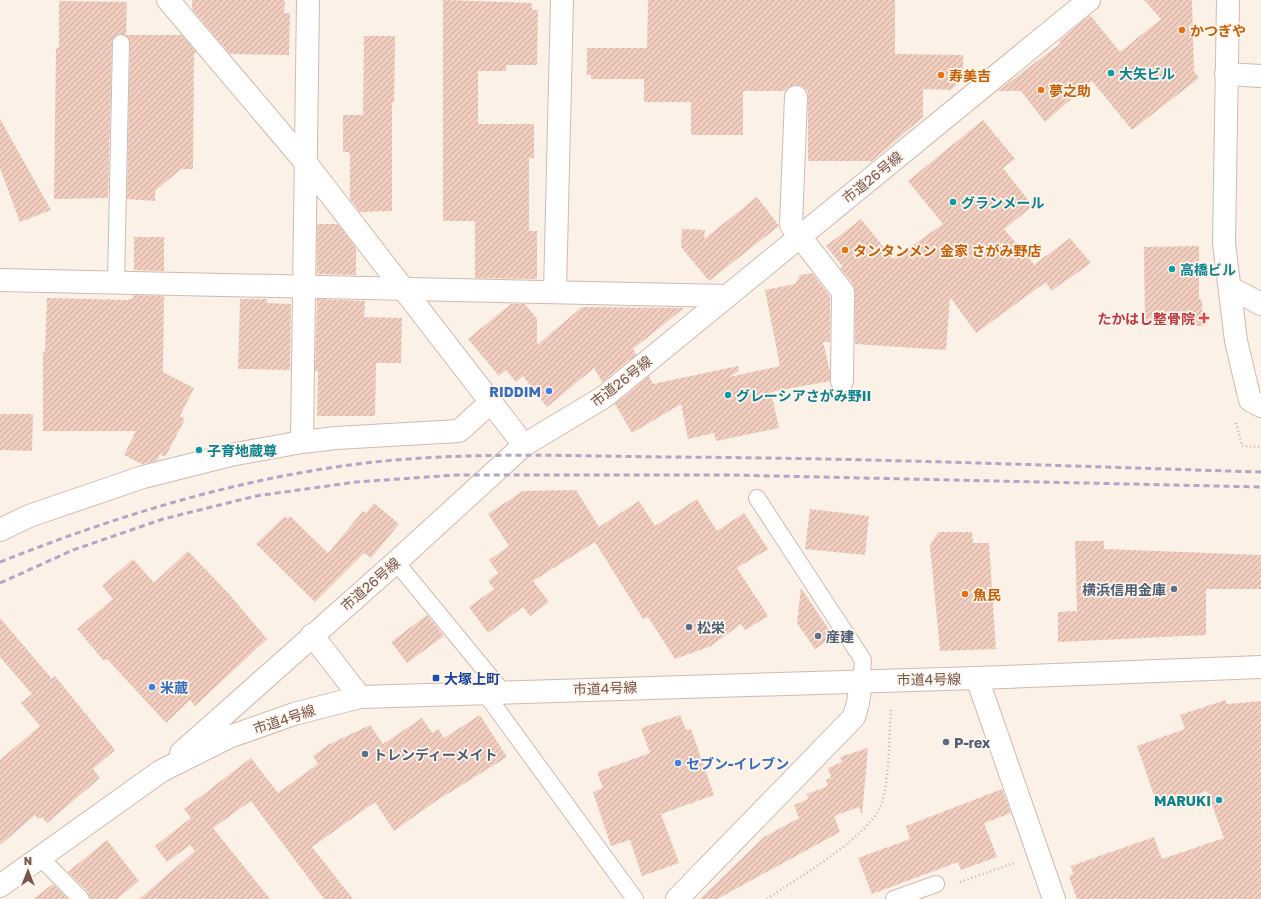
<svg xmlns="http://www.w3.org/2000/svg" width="1261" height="899" viewBox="0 0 1261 899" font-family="'Golos Text','Noto Sans JP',sans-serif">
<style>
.building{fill:url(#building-hatch)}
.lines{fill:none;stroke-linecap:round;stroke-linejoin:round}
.lane-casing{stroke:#cfbab0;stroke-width:18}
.street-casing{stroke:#cfbab0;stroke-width:24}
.secondary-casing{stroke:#d1b9ad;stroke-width:24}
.path{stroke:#d5b0a2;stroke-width:2.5;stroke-dasharray:1 3;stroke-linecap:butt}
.lane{stroke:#fff;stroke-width:16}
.street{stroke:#fff;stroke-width:22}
.secondary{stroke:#fff;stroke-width:22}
.rail{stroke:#b3a5c5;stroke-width:3;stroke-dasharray:6 4;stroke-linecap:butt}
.food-dot{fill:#e8710a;stroke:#fef5ed;stroke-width:1.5}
.culture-dot{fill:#0f9aa8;stroke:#fef5ed;stroke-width:1.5}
.health-dot{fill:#e0444e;stroke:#fef5ed;stroke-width:1.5}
.shop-dot{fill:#3f7fe0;stroke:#fef5ed;stroke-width:1.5}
.service-dot{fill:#5c6f8a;stroke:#fef5ed;stroke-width:1.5}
.transit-dot{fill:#1a4fb4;stroke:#fef5ed;stroke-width:1.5}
.labels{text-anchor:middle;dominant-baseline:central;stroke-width:3.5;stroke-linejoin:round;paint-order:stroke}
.food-label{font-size:14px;font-weight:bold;fill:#c56008;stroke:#fef5ed;text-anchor:start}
.culture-label{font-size:14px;font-weight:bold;fill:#0d838f;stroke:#fef5ed;text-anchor:start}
.street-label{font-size:14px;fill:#74564c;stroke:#fef5ed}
.health-label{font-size:14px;font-weight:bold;fill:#be3a42;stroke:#fef5ed;text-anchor:end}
.shop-label{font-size:14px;font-weight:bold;fill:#366cbe;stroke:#fef5ed;text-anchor:start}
.service-label{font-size:14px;font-weight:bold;fill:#4e5e75;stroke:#fef5ed;text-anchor:start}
.transit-label{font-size:14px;font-weight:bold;fill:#164399;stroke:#fef5ed;text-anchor:start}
</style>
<defs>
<pattern id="building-hatch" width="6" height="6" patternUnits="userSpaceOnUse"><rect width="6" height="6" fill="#f0cdbf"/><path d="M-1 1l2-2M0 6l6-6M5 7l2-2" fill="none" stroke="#c7a99d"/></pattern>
</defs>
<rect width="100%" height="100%" fill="#fbf1e6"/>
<!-- building -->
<g class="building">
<polygon points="192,0 285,0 284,13 290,13 289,55 230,54 192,9"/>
<polygon points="443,0 532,3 532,10 538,10 537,65 506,65 506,71 478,71 478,124 534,124 534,158 529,158 529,231 537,231 537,279 475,278 475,221 443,221"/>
<polygon points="648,0 895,0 895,54 963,55 963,78 951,90 923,89 923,117 872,161 808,161 808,91 802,86 797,85 790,86 785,91 743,91 743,135 691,135 691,102 644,102 644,79 591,79 591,75 587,75 587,48 647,48"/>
<polygon points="1144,0 1192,0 1194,72 1199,78 1132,130 1092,81 1045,122 1021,91 998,91 1061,43 1059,41 1090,15 1120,52 1161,19"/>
<polygon points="59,1 127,2 126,35 117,35 112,43 108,198 54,199 56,48 59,48"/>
<polygon points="126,35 182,35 197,53 194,53 193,169 181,169 155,191 155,201 127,199 130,43"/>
<polygon points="364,36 395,36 394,102 392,102 392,211 360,212 350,199 350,156 349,152 343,152 343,115 363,115"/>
<polygon points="0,119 51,210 20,222 0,168"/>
<polygon points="983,120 1015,159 1003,168 1033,206 1004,229 1038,269 1035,264 1070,238 1091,263 1051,291 1046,282 976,333 950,297 946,350 855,344 855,292 853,284 840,268 843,267 826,246 861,219 893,259 943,224 908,181"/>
<polygon points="757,197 779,226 709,281 681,247 682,229 705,230 704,239"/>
<polygon points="317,224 338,224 356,248 356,275 317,274"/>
<polygon points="134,237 164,237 164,271 134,270"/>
<polygon points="1199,246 1199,299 1202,300 1203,326 1145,325 1144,247"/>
<polygon points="812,273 830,296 830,342 823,342 830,372 830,381 771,392 779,428 716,441 714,433 688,439 681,404 632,433 615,404 649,376 653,384 738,366 739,371 729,377 780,366 765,290 795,284 800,275"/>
<polygon points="133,295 164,296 163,372 194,388 180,416 185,419 165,457 160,454 157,461 142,464 124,455 136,431 43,431 43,352 45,352 47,298 128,300 128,299 133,299"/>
<polygon points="240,299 267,299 267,303 291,304 290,370 238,369"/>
<polygon points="317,299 365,301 364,317 402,318 401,363 376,363 375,416 317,416 318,371 315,371"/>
<polygon points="511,304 525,304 537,319 537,345 582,307 684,308 633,349 636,355 602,382 594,368 547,407 523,376 516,382 506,370 499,376 468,339"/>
<polygon points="0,414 33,414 32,451 0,450"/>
<polygon points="576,490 599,527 639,501 655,526 697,499 717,531 744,513 768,549 737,568 768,616 745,630 741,624 711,646 675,659 648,617 643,619 595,542 533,581 549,602 530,616 523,607 488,633 469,607 494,589 488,581 498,573 489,560 509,546 488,514 523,491"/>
<polygon points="374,503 399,524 371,558 364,553 315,602 256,544 285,516 287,519 290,516 328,553 363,511 366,513"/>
<polygon points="810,509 869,516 865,555 805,549"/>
<polygon points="938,532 972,532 973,543 989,543 996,649 940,651 930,546"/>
<polygon points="1075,541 1104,541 1104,549 1261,555 1261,589 1206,589 1206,635 1058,642 1058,612 1077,611"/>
<polygon points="188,551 229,594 267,639 195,706 190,700 166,723 107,659 104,661 77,629 113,599 102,586 133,559 154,583"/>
<polygon points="801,588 834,637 815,649 797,623"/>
<polygon points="427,615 444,636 407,663 391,642"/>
<polygon points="0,618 52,679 55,676 115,750 93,769 100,778 47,823 42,817 38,819 35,815 0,845 0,760 40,726 21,703 32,694 0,657"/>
<polygon points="1225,700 1227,704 1261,701 1261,899 1077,899 1069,876 1073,874 1071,866 1154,837 1162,859 1224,838 1207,791 1158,807 1137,746 1185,729 1180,715"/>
<polygon points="480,715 507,757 436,801 394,831 375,802 312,847 353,899 324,899 251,801 213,828 270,899 139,899 195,851 190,845 167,862 155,846 191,818 184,809 251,758 278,793 318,764 313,756 328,745 370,725 383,744 422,718 432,733 438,729 444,738"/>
<polygon points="680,715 686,730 691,729 714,795 661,814 679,863 642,876 630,840 611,846 593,792 603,788 597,772 650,753 641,728"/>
<polygon points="868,748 862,815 859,807 834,816 840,832 717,899 700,899 764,837 799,818 794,805 808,799 807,794 828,786 826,780 831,778 828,768 842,762 840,757"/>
<polygon points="1002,789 1011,813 984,823 997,857 961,870 958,862 872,894 858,858 910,839 906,826"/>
<polygon points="107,840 139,881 117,899 90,899 88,892 68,872"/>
<polygon points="53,884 68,899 33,899"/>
</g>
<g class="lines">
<defs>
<g id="lane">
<polyline points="116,282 121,43"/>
<polyline points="757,498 863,660 861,681"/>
<polyline points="396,562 502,691"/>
<polyline points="485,693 635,899"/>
<polyline points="40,857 81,899"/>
<polyline points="894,899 936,884"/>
</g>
<g id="street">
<polyline points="168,0 306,163 524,445"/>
<polyline points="1228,0 1224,243 1236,341 1250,400 1261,406"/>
<polyline points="1226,74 1261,76"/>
<polyline points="796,97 791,225 843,292 842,381"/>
<polyline points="0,280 727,296"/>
<polyline points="1231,288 1261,304"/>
<polyline points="555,292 562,0"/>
<polyline points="302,442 308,0"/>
<polyline points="0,530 29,516 143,477 230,455 302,442 336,438 459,431 491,402"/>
<polyline points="312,635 360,697"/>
<polyline points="977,678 1054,899"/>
<polyline points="677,899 854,717 858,703 861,681"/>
</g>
<g id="secondary">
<polyline points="181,753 396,562 524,445 604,397 1089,0"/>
<polyline points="0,886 161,771 229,737 294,714 360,697 977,678 1261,667"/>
</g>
</defs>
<!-- lane casing -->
<use href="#lane" class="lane-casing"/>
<!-- street casing -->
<use href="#street" class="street-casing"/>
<!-- secondary casing -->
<use href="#secondary" class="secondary-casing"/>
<!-- path -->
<g class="path">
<polyline points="1236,423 1242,446 1261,447"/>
<polyline points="960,882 1014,863"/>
<path d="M 767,899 C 797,878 872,836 882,802 C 890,772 889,738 891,708"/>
</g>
<!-- lane -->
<use href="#lane" class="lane"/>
<!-- street -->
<use href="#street" class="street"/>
<!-- secondary -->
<use href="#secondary" class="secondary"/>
<!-- rail -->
<g class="rail">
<path d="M 0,562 C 116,516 233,480 357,464 C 462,451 567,456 671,457 C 868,458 1064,466 1261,472"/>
<polyline points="0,583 73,550 163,519 256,496 356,482 456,475 731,475 1261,487"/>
</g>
</g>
<!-- markers -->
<g class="food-dot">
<circle cx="1182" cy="30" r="4"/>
<circle cx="941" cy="75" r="4"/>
<circle cx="1041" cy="90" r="4"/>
<circle cx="845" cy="250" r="4"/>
<circle cx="965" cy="594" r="4"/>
</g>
<g class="culture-dot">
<circle cx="1111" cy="73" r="4"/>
<circle cx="953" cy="202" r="4"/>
<circle cx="1172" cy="269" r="4"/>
<circle cx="728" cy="395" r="4"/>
<circle cx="199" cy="450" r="4"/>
<circle cx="1219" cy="800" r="4"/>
</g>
<path class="health-dot" d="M1202 312h4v4h4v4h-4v4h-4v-4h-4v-4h4z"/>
<g class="shop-dot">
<circle cx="549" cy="391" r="4"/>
<circle cx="152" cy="687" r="4"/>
<circle cx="678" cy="763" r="4"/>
</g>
<g class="service-dot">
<circle cx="1174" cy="589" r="4"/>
<circle cx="689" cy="627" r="4"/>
<circle cx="818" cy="636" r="4"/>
<circle cx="946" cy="742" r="4"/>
<circle cx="365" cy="754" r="4"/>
</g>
<rect class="transit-dot" x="432" y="674" width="8" height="8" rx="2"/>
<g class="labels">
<!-- food labels -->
<g class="food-label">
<text x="1190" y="30">かつぎや</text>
<text x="949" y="75">寿美吉</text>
<text x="1049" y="90">夢之助</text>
<text x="853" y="250">タンタンメン 金家 さがみ野店</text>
<text x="973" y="594">魚民</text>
</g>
<!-- culture labels -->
<g class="culture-label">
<text x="1119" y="73">大矢ビル</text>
<text x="961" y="202">グランメール</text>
<text x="1180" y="269">高橋ビル</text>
<text x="736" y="395">グレーシアさがみ野II</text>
<text x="207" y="450">子育地蔵尊</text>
<text x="1211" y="800" text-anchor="end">MARUKI</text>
</g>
<!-- street labels -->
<g class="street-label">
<text transform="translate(872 177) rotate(-39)">市道26号線</text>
<text transform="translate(621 381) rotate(-38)">市道26号線</text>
<text transform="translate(370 584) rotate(-41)">市道26号線</text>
<text transform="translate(929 679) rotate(-1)">市道4号線</text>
<text transform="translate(605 688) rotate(-2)">市道4号線</text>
<text transform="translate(284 719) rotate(-18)">市道4号線</text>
</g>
<!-- health labels -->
<g class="health-label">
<text x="1195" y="318">たかはし整骨院</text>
</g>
<!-- shop labels -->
<g class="shop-label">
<text x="541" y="391" text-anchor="end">RIDDIM</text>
<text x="160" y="687">米蔵</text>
<text x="686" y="763">セブン-イレブン</text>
</g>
<!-- service labels -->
<g class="service-label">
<text x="1166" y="589" text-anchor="end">横浜信用金庫</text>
<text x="697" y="627">松栄</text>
<text x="826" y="636">産建</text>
<text x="954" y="742">P-rex</text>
<text x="373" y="754">トレンディーメイト</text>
</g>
<!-- transit labels -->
<g class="transit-label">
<text x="444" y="678">大塚上町</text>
</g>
</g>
<!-- north arrow -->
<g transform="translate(28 871)" stroke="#fef5ed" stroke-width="3" paint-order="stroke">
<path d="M0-3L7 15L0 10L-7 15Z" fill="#74564c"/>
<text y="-6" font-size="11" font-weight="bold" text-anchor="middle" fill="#74564c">N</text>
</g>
</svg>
